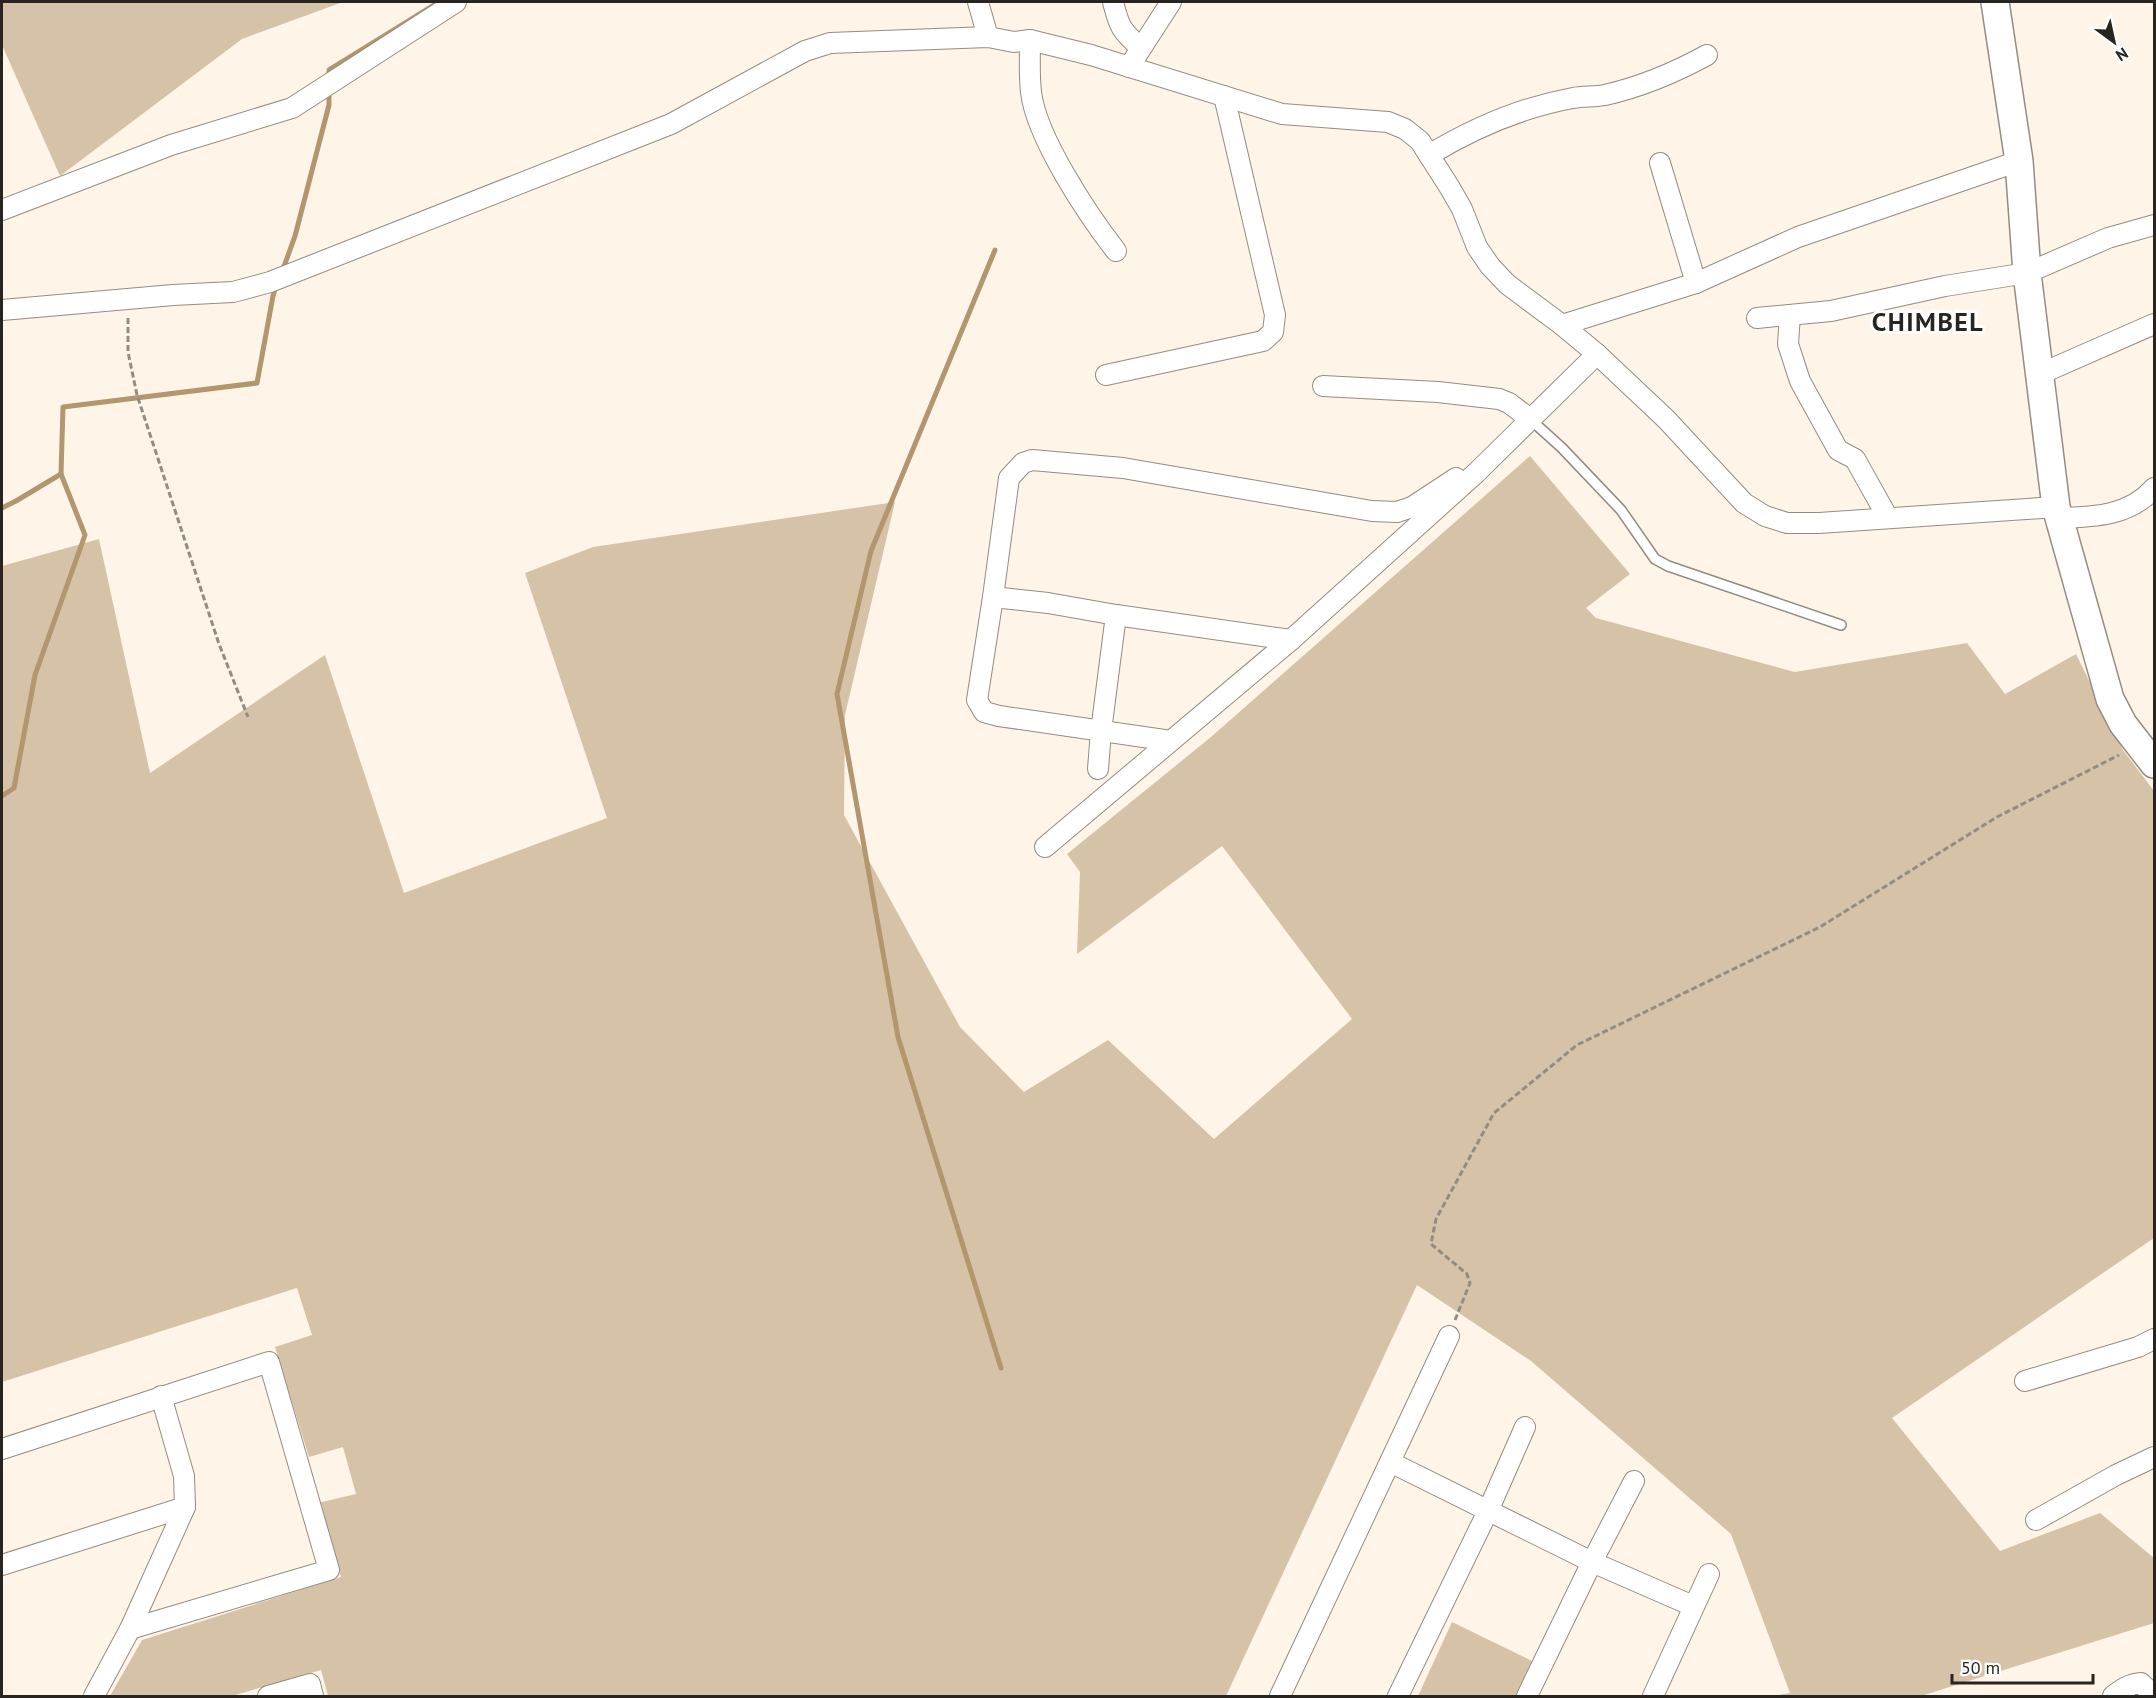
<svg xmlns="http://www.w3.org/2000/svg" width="2156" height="1698" viewBox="0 0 2156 1698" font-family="'PT Sans',sans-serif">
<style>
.green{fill:#d6c3a7}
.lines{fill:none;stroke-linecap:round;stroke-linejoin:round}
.stream{stroke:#b1966e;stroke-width:5}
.lane-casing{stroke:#948c80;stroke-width:12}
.street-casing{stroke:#948c80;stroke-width:22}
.secondary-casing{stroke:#948c80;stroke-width:30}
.path{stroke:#928c83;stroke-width:3;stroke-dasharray:6 3;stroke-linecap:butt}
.lane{stroke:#fff;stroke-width:9}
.street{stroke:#fff;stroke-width:20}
.secondary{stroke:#fff;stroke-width:27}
.labels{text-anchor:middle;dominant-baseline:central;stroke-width:6;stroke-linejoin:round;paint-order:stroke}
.district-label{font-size:26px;font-weight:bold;letter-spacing:1.5px;fill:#282520;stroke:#fff}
</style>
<rect width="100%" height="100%" fill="#fef5e8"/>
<!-- green -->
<g class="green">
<polygon points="2,2 343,2 242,39 60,176 2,45"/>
<polygon points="1530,456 1630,574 1586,608 1596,618 1795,672 1967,643 2005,694 2076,654 2123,750 2154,791 2154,1238 1892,1418 2000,1551 2100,1513 2154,1558 2154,1623 1921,1696 1773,1696 1790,1693 1731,1534 1531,1361 1417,1285 1226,1696 328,1696 321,1670 232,1696 110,1696 142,1640 341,1577 318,1503 356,1494 343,1447 309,1457 275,1347 312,1335 297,1288 2,1382 2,566 99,539 150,773 325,655 404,893 607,818 525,573 593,547 895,502 845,715 844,815 960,1027 1024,1092 1108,1040 1214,1139 1352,1019 1222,846 1077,954 1080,872 1067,854 1211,737"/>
<polygon points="1452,1622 1532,1661 1515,1696 1418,1696"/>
</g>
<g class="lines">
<!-- stream -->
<g class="stream">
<polyline points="329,78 329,70 439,2"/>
<polyline points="995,250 871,551 837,694 898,1037 1001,1368"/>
<polyline points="282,272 295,236 329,105 329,90"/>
<polyline points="2,508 16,501 61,474 63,407 257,383 273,296 276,286"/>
<polyline points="2,796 14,788 35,675 85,535 61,474"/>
</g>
<defs>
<polyline id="lane" points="1530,419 1562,448 1621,510 1655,559 1668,566 1841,625"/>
<g id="street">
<polyline points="978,2 988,37"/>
<path d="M 1113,2 C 1119,26 1121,31 1141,48"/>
<path d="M 1030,40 C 1030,57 1029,75 1031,92 C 1036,137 1088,215 1116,251"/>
<polyline points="1129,67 1171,2"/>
<path d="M 1429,155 C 1472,129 1523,107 1573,98 C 1584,96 1595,97 1605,95 C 1640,87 1676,72 1707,55"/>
<polyline points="1660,163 1696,283"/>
<polyline points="2,210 171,145 292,108 456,2"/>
<polyline points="2,310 173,295 233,292 270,282 671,124 805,51 830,43 988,37 1014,42 1030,40 1091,55 1282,114 1388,122 1405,129 1420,141 1450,188 1462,209 1477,247 1490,266 1507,284 1562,325 1696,283 1798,237 2019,161"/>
<polyline points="1790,315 1788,344 1800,381 1838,450 1855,459 1888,518"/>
<polyline points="1757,318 1831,311 1945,286 2027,273 2108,238 2154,225"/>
<polyline points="1562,325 1597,354 1666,419 1744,503 1765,516 1787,523 1819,523 2056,507"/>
<polyline points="2040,374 2154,324"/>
<polyline points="1106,375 1263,341 1273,332 1275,315 1224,96"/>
<polyline points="1323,386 1438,392 1499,399 1509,403 1530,419"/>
<path d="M 2059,518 C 2094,517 2130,516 2154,488"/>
<polyline points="993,597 1009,478 1023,463 1032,460 1123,468 1372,511 1397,512 1412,507 1456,478"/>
<polyline points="1171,741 999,716 984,712 977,700 993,597 1048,603 1116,615 1291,640"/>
<polyline points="1098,769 1101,731 1116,615"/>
<polyline points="1045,847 1291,640 1476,473 1597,354"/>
<polyline points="2025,1381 2138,1347 2154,1339"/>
<polyline points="2,1449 269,1362 329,1570 130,1629"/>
<polyline points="1390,1462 1592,1562 1693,1606"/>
<polyline points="2036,1520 2116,1475 2154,1457"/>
<polyline points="2,1565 185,1507"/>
<polyline points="94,1696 130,1629 185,1507 184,1476 161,1396"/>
<polyline points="268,1696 310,1684 313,1696"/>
<polyline points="1280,1696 1449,1336"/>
<polyline points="1398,1696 1488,1511 1525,1427"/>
<polyline points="1527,1696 1592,1562 1634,1481"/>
<polyline points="1653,1696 1709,1574"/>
<path d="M 2113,1696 C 2122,1689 2129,1684 2141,1683 L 2154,1696"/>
</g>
<polyline id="secondary" points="1995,2 2019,161 2027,273 2056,507 2110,699 2123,724 2154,764"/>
</defs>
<!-- lane casing -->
<use href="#lane" class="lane-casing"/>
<!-- street casing -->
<use href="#street" class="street-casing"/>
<!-- secondary casing -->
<use href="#secondary" class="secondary-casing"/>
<!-- path -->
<g class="path">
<polyline points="128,318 128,352 137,395 219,644 248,717"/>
<polyline points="1455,1320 1470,1283 1467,1274 1431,1244 1436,1219 1494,1113 1577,1045 1820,927 1997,817 2119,755"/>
</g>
<!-- lane -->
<use href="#lane" class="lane"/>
<!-- street -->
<use href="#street" class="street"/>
<!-- secondary -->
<use href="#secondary" class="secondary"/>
</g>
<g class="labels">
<!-- district labels -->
<g class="district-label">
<text x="1928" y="321">CHIMBEL</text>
</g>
</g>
<!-- border -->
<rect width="2156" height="1698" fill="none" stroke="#282520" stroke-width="6"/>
<!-- north arrow -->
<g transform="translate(2114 42) rotate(147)" stroke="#ffffff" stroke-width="4.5" paint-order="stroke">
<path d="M0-4.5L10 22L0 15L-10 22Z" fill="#282520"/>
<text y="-9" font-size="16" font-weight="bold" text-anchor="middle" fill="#282520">N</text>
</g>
<!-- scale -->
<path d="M1952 1674v9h141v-9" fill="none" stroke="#282520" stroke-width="3"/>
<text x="1961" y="1674" font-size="18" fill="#282520" stroke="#ffffff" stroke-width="4.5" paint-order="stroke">50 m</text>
</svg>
